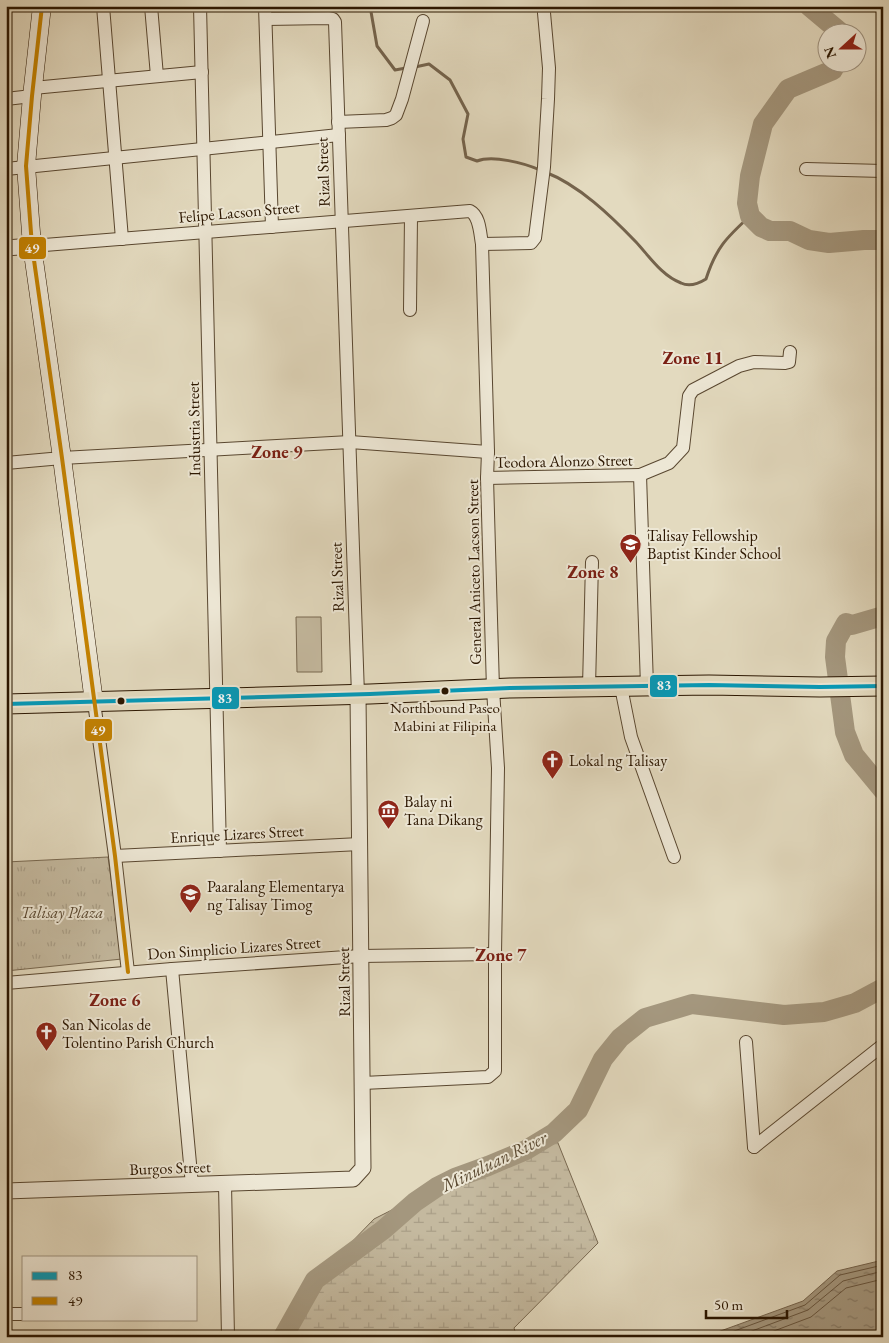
<svg xmlns="http://www.w3.org/2000/svg" width="889" height="1343" viewBox="0 0 889 1343" font-family="'EB Garamond',serif">
<style>
.wetland{fill:url(#wetland-marsh);stroke:#786850}
.park{fill:url(#park-tufts);stroke:#786850}
.pitch{fill:#c4b99f;stroke:#786850}
.water{fill:url(#water-ripples);stroke:#74634c}
.lines{fill:none;stroke-linecap:round;stroke-linejoin:round}
.shore{stroke:#68563f;stroke-width:1}
.stream{stroke:#74634c;stroke-width:3}
.river{stroke:#a4977e;stroke-width:20}
.minor-casing{stroke:#594730;stroke-width:14}
.tertiary-casing{stroke:#594730;stroke-width:17}
.secondary-casing{stroke:#2b1600;stroke-width:19}
.primary-casing{stroke:#2b1600;stroke-width:21}
.minor{stroke:#ede7d5;stroke-width:12}
.tertiary{stroke:#ede7d5;stroke-width:15}
.secondary{stroke:#ede7d5;stroke-width:18}
.primary{stroke:#e3dabf;stroke-width:19}
.bus-1-casing{stroke:#ede7d5;stroke-width:8}
.bus-2-casing{stroke:#ede7d5;stroke-width:8}
.bus-1{stroke:#049ab9;stroke-width:4}
.bus-2{stroke:#c48200;stroke-width:4}
.bus-dot{fill:#2b1600;stroke:#ede7d5;stroke-width:2}
.labels{text-anchor:middle;dominant-baseline:central;stroke-width:4;stroke-linejoin:round;paint-order:stroke}
.bus-label{font-size:15px;fill:#2b1600;stroke:#ede7d5}
.street-label{font-size:16px;fill:#2b1600;stroke:#ede7d5}
.poi-label{font-size:16px;fill:#2b1600;stroke:#ede7d5;text-anchor:start}
.park-label{font-size:16px;font-style:italic;fill:#594730;stroke:#ede7d5}
.neighbourhood-label{font-size:18px;font-weight:bold;fill:#7a1f14;stroke:#ede7d5}
.water-label{font-size:18px;font-style:italic;fill:#5b4a32;stroke:#ede7d5}
.line-badge{stroke:#ede7d5;stroke-width:2}
.badge-label{font-size:14px;text-anchor:middle;font-weight:bold;fill:#fff}
</style>
<defs>
<pattern id="wetland-marsh" width="20" height="14" patternUnits="userSpaceOnUse" patternTransform="scale(1.25)"><rect width="20" height="14" fill="#c4b99f"/><path d="M1 5h8M5 5V1M11 12h8M15 12V8" fill="none" stroke="#a99e87"/></pattern>
<pattern id="park-tufts" width="24" height="20" patternUnits="userSpaceOnUse" patternTransform="scale(1.25)"><rect width="24" height="20" fill="#c4b99f"/><path d="M3 7l-1-3M5 7V3M7 7l1-3M15 17l-1-3M17 17v-4M19 17l1-3" fill="none" stroke="#a99e87"/></pattern>
<pattern id="water-ripples" width="26" height="14" patternUnits="userSpaceOnUse" patternTransform="scale(1.25)"><rect width="26" height="14" fill="#a4977e"/><path d="M2 4q2-2 4 0t4 0M15 11q2-2 4 0t4 0" fill="none" stroke="#867a65"/></pattern>
</defs>
<rect width="100%" height="100%" fill="#e3dabf"/>
<filter id="stains"><feTurbulence type="fractalNoise" baseFrequency=".004" numOctaves="4"/><feColorMatrix values="0 0 0 0 .2 0 0 0 0 .09 0 0 0 0 .02 0 0 0 .5 -.17"/></filter>
<radialGradient id="worn" r=".72"><stop offset=".6" stop-color="#630" stop-opacity="0"/><stop offset="1" stop-color="#630" stop-opacity=".3"/></radialGradient>
<!-- wetland -->
<polygon class="wetland" points="554,1133 598,1243 514,1328 517,1337 283,1337 315,1280 374,1219 455,1178"/>
<!-- park -->
<polygon class="park" points="108,857 122,959 6,971 6,862"/>
<!-- pitch -->
<polygon class="pitch" points="296,617 321,617 322,672 297,672"/>
<!-- water -->
<polygon class="water" points="883,1260 883,1337 704,1337 803,1301 837,1271"/>
<g class="lines">
<!-- shore -->
<g class="shore">
<polyline points="718,1337 805,1305 840,1275 883,1265"/>
<polyline points="736,1337 808,1310 843,1281 883,1271"/>
<polyline points="758,1337 811,1317 846,1288 883,1279"/>
</g>
<!-- stream -->
<g class="stream">
<polyline points="370,6 377,46 395,70 406,68"/>
<path d="M 415,67 L 429,64 L 450,80 L 468,114 L 463,139 L 466,157 L 477,161 C 493,155 524,163 540,170"/>
<path d="M 545,172 C 579,185 611,216 636,242 C 649,256 662,276 681,283 C 689,287 698,284 706,279 C 716,248 726,238 750,216"/>
</g>
<!-- river -->
<g class="river">
<polyline points="809,6 840,32"/>
<polyline points="836,62 833,70 788,89 763,124 750,176 747,203 750,216 761,227 770,231 790,231 809,240 829,243 864,240 883,240"/>
<polyline points="883,616 852,625 846,623 836,641 835,657 845,732 854,755 883,790"/>
<polyline points="283,1337 315,1280 383,1230 415,1202 437,1187 455,1178 488,1166 526,1150 554,1133 578,1110 603,1059 620,1038 645,1018 692,1004 784,1015 824,1012 855,1003 883,988"/>
</g>
<defs>
<g id="minor">
<polyline points="103,6 122,239"/>
<polyline points="151,6 157,76"/>
<polyline points="200,6 220,851"/>
<polyline points="265,6 272,227"/>
<polyline points="266,19 329,18 333,19 335,22 358,695"/>
<polyline points="33,88 202,72"/>
<polyline points="6,99 32,96"/>
<polyline points="338,122 386,120 392,118 396,115 402,99 423,21"/>
<polyline points="6,169 339,135"/>
<polyline points="806,169 883,171"/>
<polyline points="482,244 531,243 535,238 544,167 548,99 549,68 544,13"/>
<path d="M 32,246 L 470,211 C 480,216 480,234 482,244 L 488,452 L 487,478 L 493,689 L 498,768 L 495,954 L 495,1071 L 488,1077 L 363,1083"/>
<polyline points="410,310 411,216"/>
<polyline points="6,463 62,458 350,442 488,452"/>
<polyline points="640,475 669,463 683,448 689,396 693,390 739,366 754,362 785,363 789,362 790,352"/>
<polyline points="487,478 640,475 647,686"/>
<polyline points="589,687 592,562"/>
<polyline points="621,687 631,737 674,857"/>
<polyline points="94,702 115,856 128,972"/>
<polyline points="115,856 360,844"/>
<polyline points="172,969 192,1185"/>
<polyline points="6,983 172,969 361,956 495,954"/>
<polyline points="746,1042 754,1147"/>
<polyline points="754,1147 883,1045"/>
<polyline points="225,1184 228,1337"/>
<polyline points="6,1314 24,1314"/>
</g>
<g id="tertiary">
<polyline points="6,248 32,246"/>
<polyline points="6,1191 353,1179 363,1168 358,695"/>
</g>
<polyline id="secondary" points="42,6 32,96 26,166 32,246 62,458 94,702"/>
<polyline id="primary" points="6,704 370,694 510,688 709,685 820,687 883,686"/>
</defs>
<!-- minor casing -->
<use href="#minor" class="minor-casing"/>
<!-- tertiary casing -->
<use href="#tertiary" class="tertiary-casing"/>
<!-- secondary casing -->
<use href="#secondary" class="secondary-casing"/>
<!-- primary casing -->
<use href="#primary" class="primary-casing"/>
<!-- minor -->
<use href="#minor" class="minor"/>
<!-- tertiary -->
<use href="#tertiary" class="tertiary"/>
<!-- secondary -->
<use href="#secondary" class="secondary"/>
<!-- primary -->
<use href="#primary" class="primary"/>
<defs>
<polyline id="bus-1" points="6,704 370,694 510,688 709,685 820,687 883,686"/>
<polyline id="bus-2" points="42,6 32,96 26,166 32,246 62,458 115,856 128,972"/>
</defs>
<!-- bus-1 casing -->
<use href="#bus-1" class="bus-1-casing"/>
<!-- bus-2 casing -->
<use href="#bus-2" class="bus-2-casing"/>
<!-- bus-1 -->
<use href="#bus-1" class="bus-1"/>
<!-- bus-2 -->
<use href="#bus-2" class="bus-2"/>
</g>
<!-- icons -->
<defs>
<symbol id="school-pin" viewBox="-11 -11 22 30"><path d="M0 17L-7.5 6A9.5 9.5 0 1 1 7.5 6Z" fill="#8f2418" stroke="#ede7d5"/><path d="M0-5L7-2L0 1L-7-2ZM-4 1L0 2.5L4 1V4Q0 6-4 4Z" fill="#fff"/></symbol>
<symbol id="church-pin" viewBox="-11 -11 22 30"><path d="M0 17L-7.5 6A9.5 9.5 0 1 1 7.5 6Z" fill="#8f2418" stroke="#ede7d5"/><path d="M-1.2-6h2.4v3.5h3.3v2.4h-3.3V6h-2.4V-.1h-3.3v-2.4h3.3Z" fill="#fff"/></symbol>
<symbol id="museum-pin" viewBox="-11 -11 22 30"><path d="M0 17L-7.5 6A9.5 9.5 0 1 1 7.5 6Z" fill="#8f2418" stroke="#ede7d5"/><path d="M0-6L6-3V-2H-6V-3ZM-5-1h2V3h-2ZM-1-1h2V3h-2ZM3-1h2V3H3ZM-6 4H6V6H-6Z" fill="#fff"/></symbol>
</defs>
<g fill-rule="evenodd">
<use href="#school-pin" x="618" y="532" width="25" height="34"/>
<use href="#church-pin" x="540" y="748" width="25" height="34"/>
<use href="#museum-pin" x="376" y="798" width="25" height="34"/>
<use href="#school-pin" x="178" y="882" width="25" height="34"/>
<use href="#church-pin" x="34" y="1020" width="25" height="34"/>
</g>
<!-- markers -->
<g class="bus-dot">
<circle cx="445" cy="691" r="4.5"/>
<circle cx="121" cy="701" r="4.5"/>
</g>
<g class="labels">
<!-- bus labels -->
<g class="bus-label">
<text x="445" y="707">Northbound Paseo<tspan x="445" dy="18">Mabini at Filipina</tspan></text>
</g>
<!-- street labels -->
<g class="street-label">
<text transform="translate(323 172) rotate(-92)">Rizal Street</text>
<text transform="translate(239 212) rotate(-5)">Felipe Lacson Street</text>
<text transform="translate(194 429) rotate(-91)">Industria Street</text>
<text transform="translate(564 461) rotate(-1)">Teodora Alonzo Street</text>
<text transform="translate(474 572) rotate(-91)">General Aniceto Lacson Street</text>
<text transform="translate(337 577) rotate(-92)">Rizal Street</text>
<text transform="translate(237 834) rotate(-3)">Enrique Lizares Street</text>
<text transform="translate(234 948) rotate(-4)">Don Simplicio Lizares Street</text>
<text transform="translate(344 982) rotate(-91)">Rizal Street</text>
<text transform="translate(170 1168) rotate(-2)">Burgos Street</text>
</g>
<!-- poi labels -->
<g class="poi-label">
<text x="647" y="535">Talisay Fellowship<tspan x="647" dy="18">Baptist Kinder School</tspan></text>
<text x="569" y="760">Lokal ng Talisay</text>
<text x="404" y="801">Balay ni<tspan x="404" dy="18">Tana Dikang</tspan></text>
<text x="207" y="886">Paaralang Elementarya<tspan x="207" dy="18">ng Talisay Timog</tspan></text>
<text x="62" y="1024">San Nicolas de<tspan x="62" dy="18">Tolentino Parish Church</tspan></text>
</g>
<!-- park labels -->
<g class="park-label">
<text x="62" y="912">Talisay Plaza</text>
</g>
<!-- neighbourhood labels -->
<g class="neighbourhood-label">
<text x="693" y="357">Zone 11</text>
<text x="277" y="451">Zone 9</text>
<text x="593" y="571">Zone 8</text>
<text x="501" y="954">Zone 7</text>
<text x="115" y="999">Zone 6</text>
</g>
<!-- water labels -->
<g class="water-label">
<text transform="translate(494 1161) rotate(-26)">Minuluan River</text>
</g>
</g>
<g class="line-badge">
<rect x="18" y="236" width="29" height="24" rx="5" fill="#c48200"/>
<rect x="649" y="674" width="29" height="24" rx="5" fill="#049ab9"/>
<rect x="211" y="686" width="29" height="24" rx="5" fill="#049ab9"/>
<rect x="84" y="718" width="29" height="24" rx="5" fill="#c48200"/>
</g>
<g class="badge-label">
<text x="32" y="253">49</text>
<text x="664" y="690">83</text>
<text x="225" y="703">83</text>
<text x="98" y="735">49</text>
</g>
<!-- margin -->
<rect width="889" height="1343" fill="none" stroke="#e3dabf" stroke-width="25"/>
<rect x="8" y="8" width="874" height="1328" fill="none" stroke="#2b1600" stroke-width="2.5"/>
<rect x="12" y="12" width="864" height="1318" fill="none" stroke="#2b1600"/>
<!-- legend -->
<rect x="22" y="1256" width="175" height="65" fill="#ede7d5" stroke="#9f9380"/>
<rect x="32" y="1272" width="25" height="8" fill="#049ab9" stroke="#9f9380"/>
<text x="68" y="1280" font-size="15" fill="#2b1600">83</text>
<rect x="32" y="1297" width="25" height="8" fill="#c48200" stroke="#9f9380"/>
<text x="68" y="1306" font-size="15" fill="#2b1600">49</text>
<!-- north arrow -->
<g transform="translate(842 48) rotate(249)"><circle r="24" fill="#ede7d5" stroke="#9f9380"/>
<path d="M0-4L9 19L0 12L-9 19Z" fill="#8f2418"/>
<text y="-8" font-size="14" font-weight="bold" text-anchor="middle" fill="#2b1600">N</text>
</g>
<!-- scale -->
<path d="M706 1310v8h81v-8" fill="none" stroke="#2b1600" stroke-width="2.5"/>
<text x="714" y="1310" font-size="15" fill="#2b1600" stroke="#ede7d5" stroke-width="4" paint-order="stroke">50 m</text>
<rect width="100%" height="100%" filter="url(#stains)"/>
<rect width="100%" height="100%" fill="url(#worn)"/>
</svg>
